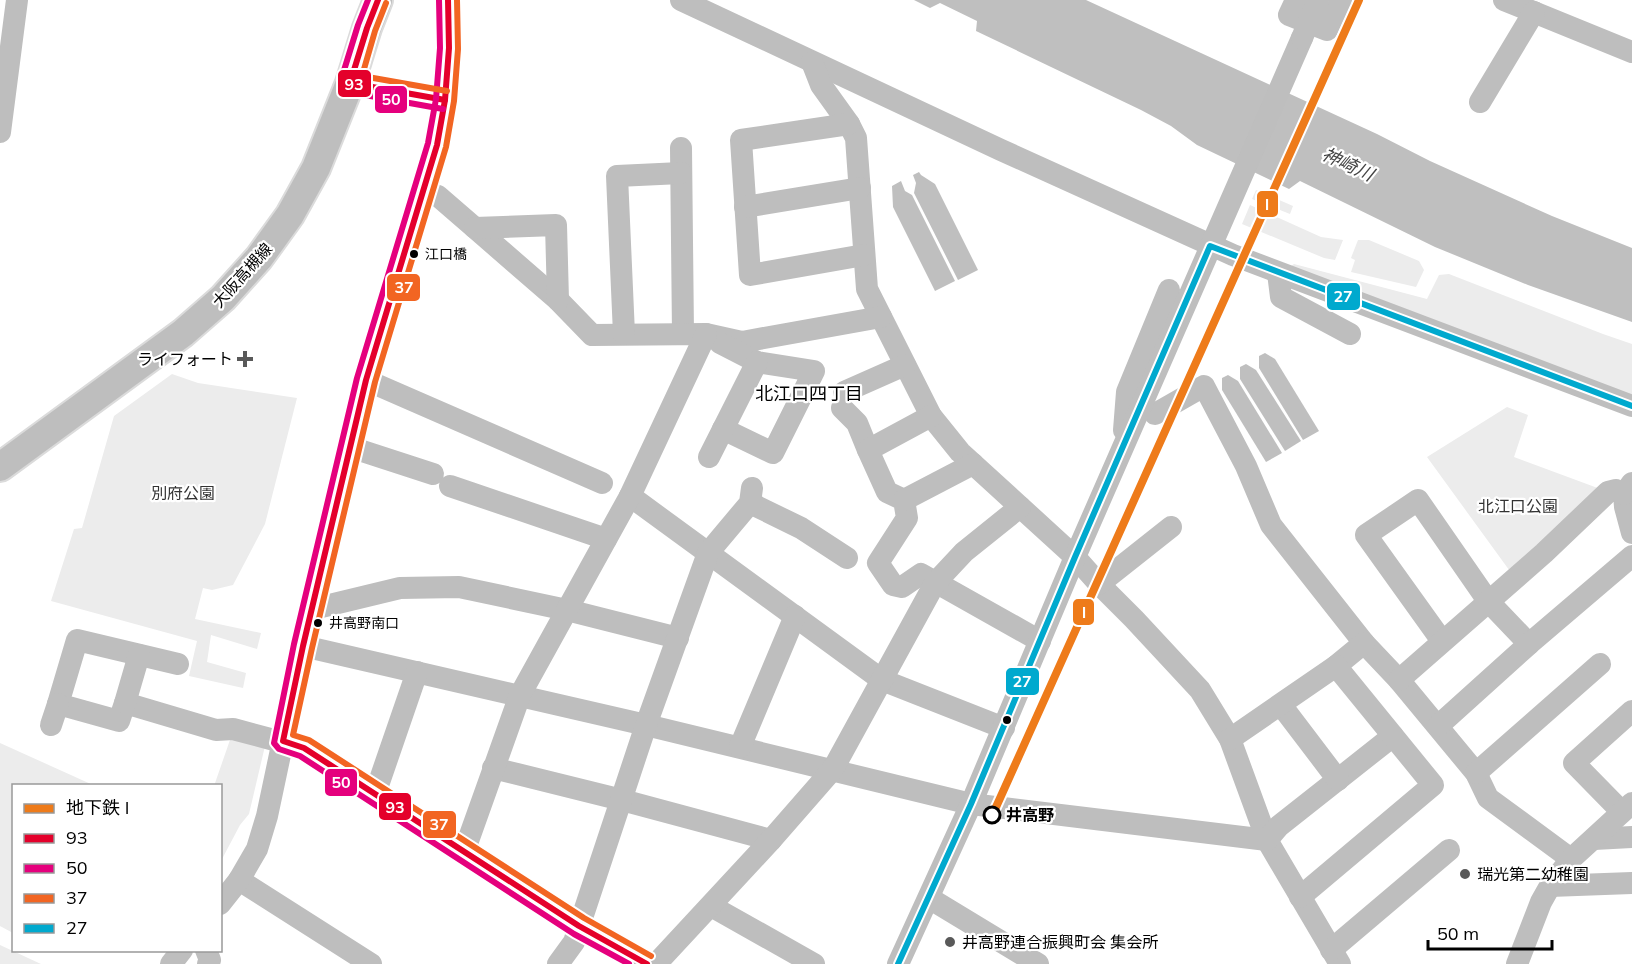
<svg xmlns="http://www.w3.org/2000/svg" width="1632" height="964" viewBox="0 0 1632 964" font-family="Mulish,'Noto Sans JP',sans-serif">
<style>
.green{fill:#ececec}
.water{fill:#bfbfbf}
.lines{fill:none;stroke-linecap:round;stroke-linejoin:round}
.major-casing{stroke:#dbdbdb;stroke-width:32}
.minor{stroke:#bebebe;stroke-width:22}
.major{stroke:#bebebe;stroke-width:28}
.minor-bridge{stroke:#bebebe;stroke-width:22}
.bus-1-casing{stroke:#fff;stroke-width:10}
.bus-2-casing{stroke:#fff;stroke-width:10}
.bus-3-casing{stroke:#fff;stroke-width:10}
.bus-4-casing{stroke:#fff;stroke-width:10}
.bus-1{stroke:#e4002b;stroke-width:6}
.bus-2{stroke:#e5007d;stroke-width:6}
.bus-3{stroke:#f26522;stroke-width:6}
.bus-4{stroke:#00a9ce;stroke-width:6}
.metro-1-casing{stroke:#fff;stroke-width:12}
.metro-1{stroke:#ee7b1a;stroke-width:8}
.bus-dot{fill:#000;stroke:#fff;stroke-width:2}
.poi-dot{fill:#595959;stroke:#fff;stroke-width:2}
.stop-dot{fill:#fff;stroke:#000;stroke-width:3}
.labels{text-anchor:middle;dominant-baseline:central;stroke-width:4.5;stroke-linejoin:round;paint-order:stroke}
.bus-label{font-size:14px;fill:#000;stroke:#fff;text-anchor:start}
.street-label{font-size:16px;fill:#000;stroke:#fff}
.poi-label{font-size:16px;fill:#000;stroke:#fff;text-anchor:start}
.park-label{font-size:16px;fill:#333;stroke:#fff}
.stop-label{font-size:16px;font-weight:bold;fill:#000;stroke:#fff;text-anchor:start}
.water-label{font-size:18px;font-style:italic;fill:#444;stroke:#fff}
.neighbourhood-label{font-size:18px;fill:#000;stroke:#fff}
.line-badge{stroke:#fff;stroke-width:2}
.badge-label{font-size:16px;text-anchor:middle;font-weight:bold;fill:#fff}
</style>
<rect width="100%" height="100%" fill="#fff"/>
<!-- green -->
<g class="green">
<polygon points="1256,190 1293,206 1290,214 1252,199"/>
<polygon points="1250,205 1321,237 1343,240 1335,260 1324,258 1242,224"/>
<polygon points="1358,240 1369,240 1419,261 1424,270 1416,287 1351,272 1355,260 1351,258"/>
<polygon points="1294,264 1427,299 1439,275 1449,274 1603,334 1632,344 1632,397 1291,266"/>
<polygon points="172,374 198,383 297,398 265,524 233,585 212,590 203,588 195,619 261,633 257,649 211,635 207,662 246,673 243,688 189,676 197,641 51,601 74,529 82,528 114,416"/>
<polygon points="1507,407 1528,415 1514,457 1603,490 1512,574 1427,457"/>
<polygon points="231,737 265,746 249,814 240,825 221,861 220,786 214,786"/>
<polygon points="0,743 93,785 14,786 13,933 0,926"/>
<polygon points="0,945 41,964 0,964"/>
</g>
<!-- water -->
<g class="water">
<polygon points="914,0 1086,0 1377,134 1430,161 1552,216 1632,248 1632,322 1528,285 1435,247 1300,181 1289,189 1197,145 1171,126 1141,110 976,31 977,21 940,3 930,8"/>
<polygon points="919,172 921,175 935,184 978,270 958,280 914,193 916,183 913,175"/>
<polygon points="901,181 905,191 912,195 955,281 935,291 893,207 892,186"/>
<polygon points="1265,353 1275,359 1319,431 1303,440 1259,368 1259,356"/>
<polygon points="1246,364 1256,370 1301,441 1285,451 1240,379 1240,367"/>
<polygon points="1228,375 1238,381 1282,453 1266,462 1222,390 1222,378"/>
</g>
<g class="lines">
<defs>
<polyline id="major" points="0,467 183,333 223,298 259,258 290,215 316,168 350,83 367,28 378,0"/>
</defs>
<!-- major casing -->
<use href="#major" class="major-casing"/>
<!-- minor -->
<g class="minor">
<polyline points="681,0 1001,150 1233,255 1632,406"/>
<polyline points="1296,0 1289,15 1327,30 1341,0"/>
<polyline points="1504,0 1632,52"/>
<polyline points="812,62 821,85 849,124 856,138 867,289 931,416 960,452 1075,557 1099,584 1134,619 1200,690 1230,739 1267,840 1340,964"/>
<polyline points="350,83 445,100"/>
<polyline points="1480,102 1534,12"/>
<polyline points="849,124 741,140 750,275 864,255"/>
<polyline points="0,132 17,0"/>
<polyline points="681,148 683,334"/>
<polyline points="422,192 438,196 475,228 558,300 592,335 706,334 742,342 881,317"/>
<polyline points="745,207 860,188"/>
<polyline points="475,228 556,225 558,300"/>
<polyline points="1278,273 1281,297 1350,334"/>
<polyline points="624,334 617,176 681,173"/>
<polyline points="720,343 757,362 814,371 773,453 723,429"/>
<polyline points="366,380 602,483"/>
<polyline points="844,392 905,365"/>
<polyline points="842,408 857,423 868,450"/>
<polyline points="1155,414 1204,386 1246,466 1271,525 1364,643 1399,680 1476,773 1488,798 1571,859"/>
<polyline points="931,416 868,450 887,492 904,500 907,518 878,563 893,585 902,587 921,574 1040,641"/>
<polyline points="1124,430 1127,392 1169,290"/>
<polyline points="350,447 433,474"/>
<polyline points="709,457 757,362"/>
<polyline points="1632,483 1624,494 1625,507 1632,533"/>
<polyline points="450,486 606,539"/>
<polyline points="630,496 882,680 1004,728"/>
<polyline points="904,500 973,464"/>
<polyline points="750,503 801,528 847,558"/>
<polyline points="1099,584 1171,527"/>
<polyline points="313,609 400,588 459,587 567,610 678,638"/>
<polyline points="1442,641 1366,535 1418,500 1488,601 1529,644"/>
<polyline points="303,646 646,725 971,804 1267,840 1279,826 1393,736"/>
<polyline points="178,664 77,640 58,704 119,721 125,703 216,730 233,729 304,748 579,926 647,964"/>
<polyline points="1399,680 1544,553 1608,492 1616,490 1624,494"/>
<polyline points="125,703 139,655"/>
<polyline points="1281,705 1338,780"/>
<polyline points="51,725 58,704"/>
<polyline points="1438,726 1529,644 1632,556"/>
<polyline points="1230,739 1336,666 1364,643"/>
<polyline points="740,747 795,616"/>
<polyline points="493,768 622,800 771,840"/>
<polyline points="1476,773 1600,664"/>
<polyline points="375,794 417,672"/>
<polyline points="1622,812 1574,763 1632,711"/>
<polyline points="1594,839 1632,837"/>
<polyline points="464,852 520,695 630,496 706,334"/>
<polyline points="239,880 371,964"/>
<polyline points="1550,886 1632,883"/>
<polyline points="1300,897 1433,785 1336,666"/>
<polyline points="929,898 1038,964"/>
<polyline points="220,904 239,880 257,849 267,816 303,646 366,380 412,224 437,145 445,100 449,48 448,0"/>
<polyline points="711,906 814,964"/>
<polyline points="206,950 210,960 208,964"/>
<polyline points="1331,950 1449,850"/>
<polyline points="171,964 182,950"/>
<polyline points="558,964 574,942 646,725 708,553 750,503 752,488"/>
<polyline points="656,964 771,840 833,769 935,583 964,552 1020,507"/>
<polyline points="898,964 971,804 1075,557 1302,38"/>
<polyline points="1517,964 1541,902 1550,886 1571,859 1632,803"/>
</g>
<!-- major -->
<use href="#major" class="major"/>
<!-- minor-bridge -->
<polyline class="minor-bridge" points="1302,38 1318,0"/>
<defs>
<g id="bus-1">
<polyline points="378,0 367,28 350,83 445,100"/>
<polyline points="448,0 449,48 445,100 437,145 366,380 303,646 283,741 304,748 579,926 647,964"/>
</g>
<g id="bus-2">
<polyline points="368,0 358,25 341,80 343,88 348,92 443,109"/>
<polyline points="439,0 440,48 436,99 428,143 357,378 294,644 274,743 279,749 300,756 574,934 629,964"/>
</g>
<g id="bus-3">
<polyline points="457,0 458,49 454,101 446,147 375,382 312,648 293,735 309,740 584,918 651,956"/>
<polyline points="386,3 375,31 362,76 447,91"/>
</g>
<polyline id="bus-4" points="898,964 971,804 1075,557 1210,246 1632,406"/>
</defs>
<!-- bus-1 casing -->
<use href="#bus-1" class="bus-1-casing"/>
<!-- bus-2 casing -->
<use href="#bus-2" class="bus-2-casing"/>
<!-- bus-3 casing -->
<use href="#bus-3" class="bus-3-casing"/>
<!-- bus-4 casing -->
<use href="#bus-4" class="bus-4-casing"/>
<!-- bus-1 -->
<use href="#bus-1" class="bus-1"/>
<!-- bus-2 -->
<use href="#bus-2" class="bus-2"/>
<!-- bus-3 -->
<use href="#bus-3" class="bus-3"/>
<!-- bus-4 -->
<use href="#bus-4" class="bus-4"/>
<defs>
<polyline id="metro-1" points="992,816 1359,0"/>
</defs>
<!-- metro-1 casing -->
<use href="#metro-1" class="metro-1-casing"/>
<!-- metro-1 -->
<use href="#metro-1" class="metro-1"/>
</g>
<!-- markers -->
<g class="bus-dot">
<circle cx="414" cy="254" r="5"/>
<circle cx="318" cy="623" r="5"/>
<circle cx="1007" cy="720" r="5"/>
</g>
<g class="poi-dot">
<path d="M242 350h6v6h6v6h-6v6h-6v-6h-6v-6h6z"/>
<circle cx="1465" cy="874" r="6"/>
<circle cx="950" cy="942" r="6"/>
</g>
<circle class="stop-dot" cx="992" cy="815" r="8"/>
<g class="labels">
<!-- bus labels -->
<g class="bus-label">
<text x="425" y="254">江口橋</text>
<text x="329" y="623">井高野南口</text>
</g>
<!-- street labels -->
<g class="street-label">
<text transform="translate(242 275) rotate(-48)">大阪高槻線</text>
</g>
<!-- poi labels -->
<g class="poi-label">
<text x="233" y="359" text-anchor="end">ライフォート</text>
<text x="1477" y="874">瑞光第二幼稚園</text>
<text x="962" y="942">井高野連合振興町会 集会所</text>
</g>
<!-- park labels -->
<g class="park-label">
<text x="183" y="493">別府公園</text>
<text x="1518" y="506">北江口公園</text>
</g>
<!-- stop labels -->
<g class="stop-label">
<text x="1006" y="815">井高野</text>
</g>
<!-- water labels -->
<g class="water-label">
<text transform="translate(1348 164) rotate(25)">神崎川</text>
</g>
<!-- neighbourhood labels -->
<g class="neighbourhood-label">
<text x="809" y="393">北江口四丁目</text>
</g>
</g>
<g class="line-badge">
<rect x="337" y="69" width="35" height="29" rx="6" fill="#e4002b"/>
<rect x="374" y="85" width="34" height="29" rx="6" fill="#e5007d"/>
<rect x="1256" y="190" width="23" height="28" rx="6" fill="#ee7b1a"/>
<rect x="386" y="273" width="35" height="29" rx="6" fill="#f26522"/>
<rect x="1326" y="282" width="35" height="29" rx="6" fill="#00a9ce"/>
<rect x="1072" y="598" width="23" height="28" rx="6" fill="#ee7b1a"/>
<rect x="1005" y="667" width="35" height="29" rx="6" fill="#00a9ce"/>
<rect x="324" y="768" width="34" height="29" rx="6" fill="#e5007d"/>
<rect x="378" y="792" width="34" height="29" rx="6" fill="#e4002b"/>
<rect x="422" y="810" width="35" height="29" rx="6" fill="#f26522"/>
</g>
<g class="badge-label">
<text x="354" y="90">93</text>
<text x="391" y="105">50</text>
<text x="1267" y="210">I</text>
<text x="404" y="293">37</text>
<text x="1343" y="302">27</text>
<text x="1084" y="618">I</text>
<text x="1022" y="687">27</text>
<text x="341" y="788">50</text>
<text x="395" y="813">93</text>
<text x="439" y="830">37</text>
</g>
<!-- legend -->
<rect x="12" y="784" width="210" height="168" fill="#ffffff" stroke="#999999" stroke-width="1.5"/>
<rect x="24" y="804" width="30" height="9" fill="#ee7b1a" stroke="#999999" stroke-width="1.5"/>
<text x="66" y="814" font-size="18" fill="#000000">地下鉄 I</text>
<rect x="24" y="834" width="30" height="9" fill="#e4002b" stroke="#999999" stroke-width="1.5"/>
<text x="66" y="844" font-size="18" fill="#000000">93</text>
<rect x="24" y="864" width="30" height="9" fill="#e5007d" stroke="#999999" stroke-width="1.5"/>
<text x="66" y="874" font-size="18" fill="#000000">50</text>
<rect x="24" y="894" width="30" height="9" fill="#f26522" stroke="#999999" stroke-width="1.5"/>
<text x="66" y="904" font-size="18" fill="#000000">37</text>
<rect x="24" y="924" width="30" height="9" fill="#00a9ce" stroke="#999999" stroke-width="1.5"/>
<text x="66" y="934" font-size="18" fill="#000000">27</text>
<!-- scale -->
<path d="M1428 940v9h124v-9" fill="none" stroke="#000000" stroke-width="3"/>
<text x="1437" y="940" font-size="18" fill="#000000" stroke="#ffffff" stroke-width="4.5" paint-order="stroke">50 m</text>
</svg>
